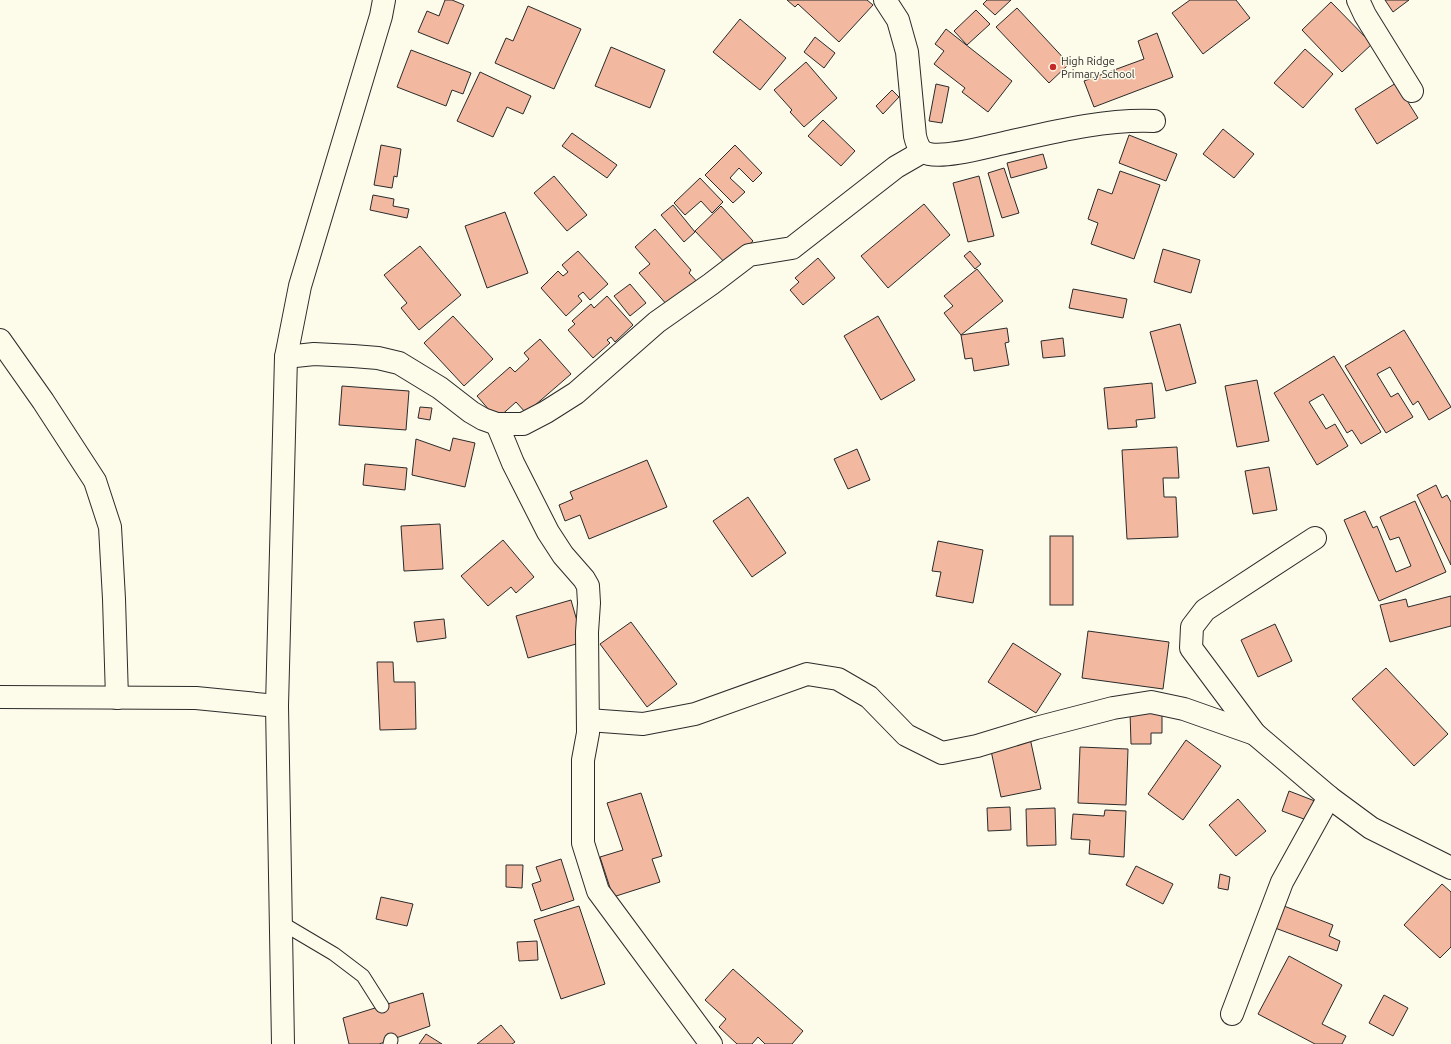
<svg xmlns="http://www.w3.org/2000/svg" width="1451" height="1044" viewBox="0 0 1451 1044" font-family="Ubuntu,sans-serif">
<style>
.building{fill:#f2b8a0;stroke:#2b2b2b}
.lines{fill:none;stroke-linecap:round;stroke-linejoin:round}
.lane-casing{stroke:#2b2b2b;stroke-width:15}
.street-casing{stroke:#2b2b2b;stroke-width:24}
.secondary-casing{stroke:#2b2b2b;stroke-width:24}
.highway-casing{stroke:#2b2b2b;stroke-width:24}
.lane{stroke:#fdfbea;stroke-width:13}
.street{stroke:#fdfbea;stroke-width:22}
.secondary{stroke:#fdfbea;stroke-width:22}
.highway{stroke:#fdfbea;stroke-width:22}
.poi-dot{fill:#c62828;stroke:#fdfbea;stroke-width:1.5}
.labels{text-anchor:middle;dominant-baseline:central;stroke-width:3;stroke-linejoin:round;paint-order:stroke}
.poi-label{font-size:11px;fill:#2b2b2b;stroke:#fdfbea;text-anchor:start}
</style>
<rect width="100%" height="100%" fill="#fdfbea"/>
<!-- building -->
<g class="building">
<polygon points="445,0 452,0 464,5 448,44 418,32 427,11 439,16"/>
<polygon points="787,0 867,0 873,5 839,42 798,4 795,7"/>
<polygon points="987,0 1011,0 995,15 983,4"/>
<polygon points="1190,0 1236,0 1250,18 1203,54 1172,13"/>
<polygon points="1385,0 1409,0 1393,12"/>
<polygon points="1331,2 1372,44 1342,72 1302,30"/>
<polygon points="528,6 581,29 554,89 495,63 506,38 513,41"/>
<polygon points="1017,8 1069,64 1049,83 996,27"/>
<polygon points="976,10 990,24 967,45 954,31"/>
<polygon points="740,19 786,58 760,90 713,52"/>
<polygon points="946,29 1012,81 988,112 962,92 965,88 934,64 944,51 935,44"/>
<polygon points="1157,33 1173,77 1094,107 1084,81 1144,59 1138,41"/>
<polygon points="815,37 835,53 824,68 804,52"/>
<polygon points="611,47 665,70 650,108 595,86"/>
<polygon points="1305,49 1333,74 1303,108 1274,83"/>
<polygon points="411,50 471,73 463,94 452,90 446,106 397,87"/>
<polygon points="806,62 837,98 804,127 790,112 792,110 774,90"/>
<polygon points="480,72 531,96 523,114 507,107 493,137 457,121"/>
<polygon points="1396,83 1418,118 1377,144 1355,109"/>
<polygon points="936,84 949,87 942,123 929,121"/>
<polygon points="892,90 899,97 883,114 876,106"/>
<polygon points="823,120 855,151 841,166 808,136"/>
<polygon points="1223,129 1254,154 1234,178 1203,154"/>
<polygon points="572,133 617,165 607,178 562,146"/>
<polygon points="1129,135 1177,154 1166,181 1119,163"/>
<polygon points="381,145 401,149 397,177 394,176 392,188 374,185"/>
<polygon points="735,145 762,173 753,182 739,168 730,178 745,192 733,203 705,175"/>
<polygon points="1043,154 1047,168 1011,178 1007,163"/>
<polygon points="1004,168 1019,213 1002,218 988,173"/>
<polygon points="1120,171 1160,185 1134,259 1091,244 1098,223 1088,219 1098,189 1112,194"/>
<polygon points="554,176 587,215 567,231 534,193"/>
<polygon points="979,176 994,236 968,242 953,183"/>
<polygon points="700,178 723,202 712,213 701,201 685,215 674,203"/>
<polygon points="373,195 394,199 393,206 409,209 407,218 370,210"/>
<polygon points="924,204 950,235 888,288 861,256"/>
<polygon points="673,205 695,232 684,242 661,215"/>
<polygon points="721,206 753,241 727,265 695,231"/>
<polygon points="505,212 528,273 487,288 465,226"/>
<polygon points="655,229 691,270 689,273 701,286 668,306 639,273 650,264 635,247"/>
<polygon points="420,246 461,295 419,330 401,308 407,303 384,275"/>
<polygon points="1163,249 1200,260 1191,293 1154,282"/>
<polygon points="578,251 608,284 590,300 583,292 578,296 582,301 566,316 541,288 558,271 563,276 568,272 562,265"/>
<polygon points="970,251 981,264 975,269 964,256"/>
<polygon points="818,258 835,278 803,305 790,290 799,282 795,278"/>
<polygon points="977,269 1003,301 961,335 944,313 953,306 944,296"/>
<polygon points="630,284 646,303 630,316 614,296"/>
<polygon points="1073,289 1127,299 1123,318 1069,308"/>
<polygon points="607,296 633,325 615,342 611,337 607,340 610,343 593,358 568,330 575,324 572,321 591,304 594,308"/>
<polygon points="453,316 493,359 464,386 424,343"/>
<polygon points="878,316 915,380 881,400 844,336"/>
<polygon points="1180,324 1196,383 1166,391 1150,332"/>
<polygon points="1007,328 1009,342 1005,343 1009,365 974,371 972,358 965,359 961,335"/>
<polygon points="1404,330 1451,407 1429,420 1418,401 1413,405 1390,367 1377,374 1391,397 1398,393 1413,417 1386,433 1345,366"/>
<polygon points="1063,338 1065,356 1043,358 1041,341"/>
<polygon points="540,339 571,374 526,413 516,402 497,419 477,396 510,367 515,372 529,359 524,353"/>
<polygon points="1334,356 1381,432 1361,444 1352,430 1347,433 1323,394 1309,402 1326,429 1335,424 1348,446 1317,465 1274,393"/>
<polygon points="1257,380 1269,441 1237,447 1225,386"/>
<polygon points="1152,383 1155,418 1136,420 1137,427 1108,429 1104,388"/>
<polygon points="342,386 409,391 406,430 339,425"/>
<polygon points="420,407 432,408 430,420 418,418"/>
<polygon points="453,438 475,443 465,487 412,475 416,439 450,451"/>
<polygon points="1177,447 1179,478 1163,478 1164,497 1176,497 1178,537 1127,539 1122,450"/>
<polygon points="857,449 870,480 848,489 834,459"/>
<polygon points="647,460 667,507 589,539 580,515 565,521 559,505 573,499 570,492"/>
<polygon points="365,464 407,468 405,490 363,485"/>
<polygon points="1269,467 1277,510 1253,514 1245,471"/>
<polygon points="1436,485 1442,498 1447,495 1451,502 1451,565 1417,495"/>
<polygon points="748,497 786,553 752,577 713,521"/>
<polygon points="1415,501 1446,572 1379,601 1344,520 1365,511 1373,528 1377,526 1396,572 1411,566 1399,537 1390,540 1380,517"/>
<polygon points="440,524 443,569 404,571 401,526"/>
<rect x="1050" y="536" width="23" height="69"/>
<polygon points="503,540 534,577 516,593 511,587 488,606 461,576"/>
<polygon points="938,541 983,550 973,603 936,596 941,572 932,571"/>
<polygon points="1451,596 1451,626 1390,642 1380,605 1406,599 1408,607"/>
<polygon points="571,600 583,642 528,658 516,616"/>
<polygon points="444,619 446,638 417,642 414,622"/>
<polygon points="631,622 677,684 647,707 600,644"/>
<polygon points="1275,624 1292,661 1258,677 1241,640"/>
<polygon points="1088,631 1169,642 1163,689 1082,678"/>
<polygon points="1013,643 1061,674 1036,713 988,682"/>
<polygon points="377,662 393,662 394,682 415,682 416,729 380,730"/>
<polygon points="1386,668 1448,734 1414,766 1352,699"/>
<polygon points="1130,712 1162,712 1162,733 1151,733 1151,744 1131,744"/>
<polygon points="1030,738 1041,789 1001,797 990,746"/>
<polygon points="1186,740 1221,766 1183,820 1148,794"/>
<polygon points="1080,747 1128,749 1126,805 1078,803"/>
<polygon points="1289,791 1320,803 1312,822 1282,811"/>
<polygon points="641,793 662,856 652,859 660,882 613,897 600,857 623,850 607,803"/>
<polygon points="1238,799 1266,831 1236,856 1209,825"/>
<polygon points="1010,807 1011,830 988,831 987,808"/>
<polygon points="1055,808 1056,845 1027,846 1026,809"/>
<polygon points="1105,810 1126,811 1124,857 1089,854 1090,840 1071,839 1073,814 1104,816"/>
<polygon points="561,859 574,900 541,911 532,884 541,881 536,867"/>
<polygon points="506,865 523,865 522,888 506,887"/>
<polygon points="1136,866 1173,884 1163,904 1126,885"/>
<polygon points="1220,874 1230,877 1228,890 1218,888"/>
<polygon points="1442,884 1451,892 1451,947 1440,958 1404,925"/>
<polygon points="381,897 413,904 407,926 376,919"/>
<polygon points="579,906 605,984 561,999 534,920"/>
<polygon points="1284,906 1333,925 1329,936 1340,941 1337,951 1275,928"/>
<polygon points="537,941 538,960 519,961 517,942"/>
<polygon points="1289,956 1342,985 1322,1024 1346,1036 1342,1044 1315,1044 1258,1014"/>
<polygon points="733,969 803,1031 792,1044 765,1044 758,1037 752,1044 737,1044 719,1027 726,1019 705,1000"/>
<polygon points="423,993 430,1026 379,1044 349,1044 343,1018"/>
<polygon points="1384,995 1408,1008 1393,1036 1369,1023"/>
<polygon points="501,1025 515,1042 512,1044 477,1044"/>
<polygon points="426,1034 442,1044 419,1044"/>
</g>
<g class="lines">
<defs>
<g id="lane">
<polyline points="280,922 334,954 363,976 382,1006"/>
<polyline points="390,1044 391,1040"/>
</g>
<g id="street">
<path d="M 885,0 L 898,20 L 907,52 L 915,136 C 917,145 920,152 929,154 C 947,158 985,147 1004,143 C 1053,132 1103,119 1154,121"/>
<polyline points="1358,0 1365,15 1412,91"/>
<polyline points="286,357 314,354 353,356 378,358 399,363 440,388 471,412 483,419 497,424 523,424 546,412 576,393 657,322 711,284 749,255 792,248 896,167 922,152"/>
<polyline points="497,424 513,463 548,532 563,555 584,579 588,586 589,603 587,632 588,733 583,760 583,843 598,891 711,1044"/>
<polyline points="1315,538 1205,610 1192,627 1191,648 1255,734 1329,797 1371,828 1451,868"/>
<polyline points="588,720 643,724 695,714 807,674 838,679 869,697 906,735 942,753 977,746 1036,728 1113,708 1151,702 1184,709 1255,734"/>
<polyline points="1232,1014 1282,882 1329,797"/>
<polyline points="283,1044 277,706 286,357 300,286 381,16 384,0"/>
</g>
<polyline id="secondary" points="0,697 196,698 277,706"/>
<polyline id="highway" points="0,340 43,401 95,481 110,527 114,599 117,698"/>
</defs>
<!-- lane casing -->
<use href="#lane" class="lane-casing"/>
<!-- street casing -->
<use href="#street" class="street-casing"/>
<!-- secondary casing -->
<use href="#secondary" class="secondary-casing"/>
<!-- highway casing -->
<use href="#highway" class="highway-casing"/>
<!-- lane -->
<use href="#lane" class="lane"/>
<!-- street -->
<use href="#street" class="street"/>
<!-- secondary -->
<use href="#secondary" class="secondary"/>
<!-- highway -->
<use href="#highway" class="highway"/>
</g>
<!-- markers -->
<circle class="poi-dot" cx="1053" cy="67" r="4"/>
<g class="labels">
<!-- poi labels -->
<g class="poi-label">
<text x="1061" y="61">High Ridge<tspan x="1061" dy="13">Primary School</tspan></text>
</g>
</g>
</svg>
